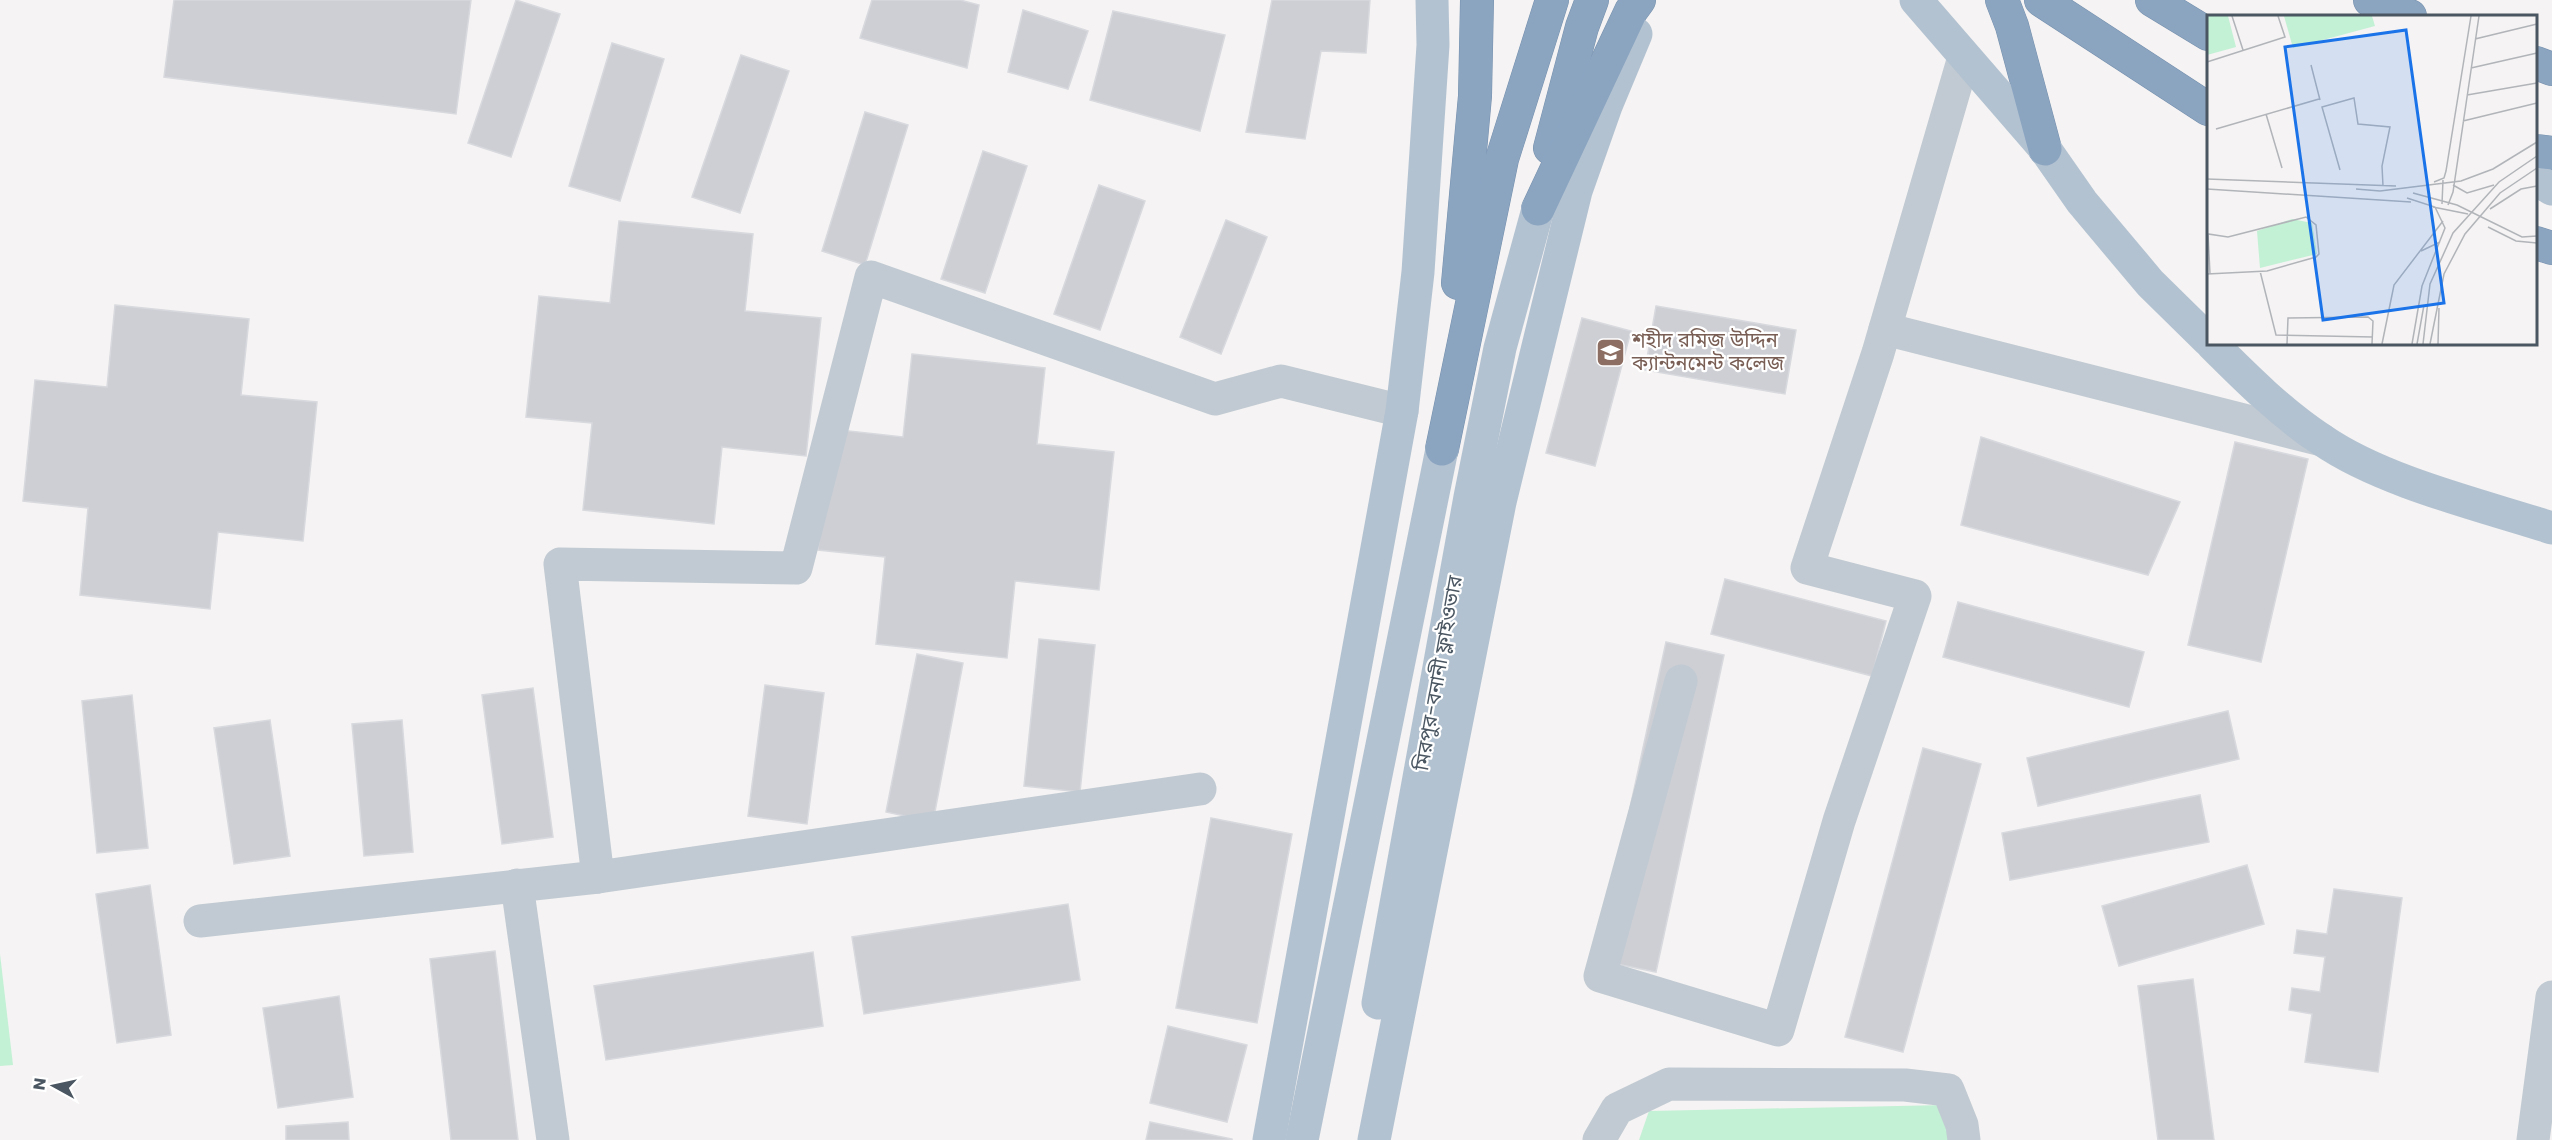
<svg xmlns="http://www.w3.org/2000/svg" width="2552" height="1140" viewBox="0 0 2552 1140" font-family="Poppins,'Noto Sans Bengali',sans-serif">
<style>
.green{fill:#c3f1d5}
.building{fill:#cdcfd5;stroke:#d7d9de;stroke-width:1.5}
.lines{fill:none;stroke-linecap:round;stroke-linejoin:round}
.highway-casing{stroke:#7690ad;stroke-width:34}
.minor{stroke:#c1cad2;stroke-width:33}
.major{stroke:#b3c2d1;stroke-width:33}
.highway{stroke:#8ba5c1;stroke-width:33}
.labels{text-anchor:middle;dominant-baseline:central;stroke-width:4.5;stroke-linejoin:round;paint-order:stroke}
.education-label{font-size:20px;fill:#785e54;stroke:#fff;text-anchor:start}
.street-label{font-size:20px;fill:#4a5661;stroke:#fff}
.inset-road{fill:none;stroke:#b1b4b9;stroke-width:1.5}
.view{fill:#1a73e8;fill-opacity:0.15;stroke:#1a73e8;stroke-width:3}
.inset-edge{fill:none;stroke:#4a5661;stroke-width:3}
</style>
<rect width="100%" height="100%" fill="#f5f3f3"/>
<!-- green -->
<g class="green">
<polygon points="0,954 13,1065 0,1066"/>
<polygon points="1946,1105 1949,1140 1639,1140 1649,1111"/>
</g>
<!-- building -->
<g class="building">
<polygon points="174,0 471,0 456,114 164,77"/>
<polygon points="516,0 560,14 511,157 468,143"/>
<polygon points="872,0 960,0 979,5 967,68 860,38"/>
<polygon points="1272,0 1370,0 1366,53 1321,51 1305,139 1246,132"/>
<polygon points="1023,10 1088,31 1068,89 1008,72"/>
<polygon points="1113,11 1225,35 1200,131 1090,100"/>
<polygon points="612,43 664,59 620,201 569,186"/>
<polygon points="741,55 789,71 740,213 692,197"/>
<polygon points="865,112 908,125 865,265 822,251"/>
<polygon points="983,151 1027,166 985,293 941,279"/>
<polygon points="1099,185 1145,201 1100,330 1054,314"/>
<polygon points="1226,220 1267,237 1221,354 1180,337"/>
<polygon points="619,221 753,234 745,311 821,318 806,456 722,447 714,524 583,510 592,423 526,417 539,296 610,303"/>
<polygon points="115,305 249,319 241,395 317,402 303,541 218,532 210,609 80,595 88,508 23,501 35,380 107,387"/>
<polygon points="1656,306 1796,330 1785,394 1645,370"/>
<polygon points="1582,318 1631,331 1595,466 1546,453"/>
<polygon points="912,354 1045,368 1037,444 1114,452 1099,590 1015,581 1007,658 876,644 885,557 818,550 831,429 903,437"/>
<polygon points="1981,437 2180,502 2148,575 1961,525"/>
<polygon points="2235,442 2308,459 2261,662 2188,645"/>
<polygon points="1725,579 1886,621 1872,676 1711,634"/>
<polygon points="1958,602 2144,652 2129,707 1943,657"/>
<polygon points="1039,639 1095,645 1080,792 1024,786"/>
<polygon points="1666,642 1724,655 1656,972 1597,960"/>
<polygon points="917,654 963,663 933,822 886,812"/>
<polygon points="765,685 824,693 807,824 748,816"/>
<polygon points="533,688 553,837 502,844 482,695"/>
<polygon points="132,695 148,848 97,853 82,701"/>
<polygon points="2228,711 2239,759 2038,806 2027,758"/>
<polygon points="270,720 290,856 234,864 214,728"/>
<polygon points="402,720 413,852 364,856 352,724"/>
<polygon points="1923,748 1981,764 1903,1052 1845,1037"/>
<polygon points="2200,795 2209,842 2010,880 2002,833"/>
<polygon points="1211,818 1292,834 1257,1023 1176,1008"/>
<polygon points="2247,865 2264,924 2119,966 2102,906"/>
<polygon points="150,885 171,1035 117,1043 96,894"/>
<polygon points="2334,889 2402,898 2378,1072 2305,1062 2312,1014 2289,1010 2292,988 2320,992 2325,957 2294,953 2297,930 2327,934"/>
<polygon points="1068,904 1080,980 864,1014 852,937"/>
<polygon points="495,951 518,1140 451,1140 430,959"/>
<polygon points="813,952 823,1026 606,1060 594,986"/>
<polygon points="2193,979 2214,1140 2158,1140 2138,986"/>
<polygon points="339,996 353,1097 278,1108 263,1008"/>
<polygon points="1168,1026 1247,1045 1227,1122 1150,1103"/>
<polygon points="348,1122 349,1140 286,1140 286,1126"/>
<polygon points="1150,1122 1232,1139 1232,1140 1146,1140"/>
</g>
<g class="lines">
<defs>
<g id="highway">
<polyline points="2002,0 2012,26 2045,149"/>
<polyline points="2041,0 2208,109"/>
<polyline points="2152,0 2208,34"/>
<polyline points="2370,0 2410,16"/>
<polyline points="2536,63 2552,69"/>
<polyline points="1550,148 1582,27 1592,0"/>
<polyline points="2536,151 2552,153"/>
<polyline points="1538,209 1631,11 1639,0"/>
<polyline points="2536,243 2552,248"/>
<polyline points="1458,283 1475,96 1477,0"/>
<polyline points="1442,449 1502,159 1552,0"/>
</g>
</defs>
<!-- highway casing -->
<use href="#highway" class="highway-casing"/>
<!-- minor -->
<g class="minor">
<polyline points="1885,329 2322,440"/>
<polyline points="1681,681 1600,976 1778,1030 1839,821 1915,596 1807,568 1878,353 1964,57"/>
<polyline points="1200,789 598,877 560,564 796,568 871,277 1215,399 1281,381 1402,411"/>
<polyline points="517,885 553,1140"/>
<polyline points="200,921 598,877"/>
<polyline points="1599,1140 1617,1109 1669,1084 1905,1085 1948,1090 1962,1125 1964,1140"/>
<polyline points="2533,1140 2552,997"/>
</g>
<!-- major -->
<g class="major">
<polyline points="1916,0 2045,149 2082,202 2150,283 2208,340"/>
<polyline points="2536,180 2552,189"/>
<path d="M 2212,344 C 2246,378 2281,413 2322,440 C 2383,482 2481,505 2552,528"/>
<polyline points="1378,1003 1470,497 1500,348 1538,209"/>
<polyline points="1269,1140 1402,411 1418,272 1433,45 1432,0"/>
<polyline points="1302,1140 1442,449"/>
<polyline points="1374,1140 1500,502 1576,191 1606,106 1636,34"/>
</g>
<!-- highway -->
<use href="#highway" class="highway"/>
</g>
<!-- icons -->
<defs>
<symbol id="university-square" viewBox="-11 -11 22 22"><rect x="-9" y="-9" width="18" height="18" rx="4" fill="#8d6e63" stroke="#fff"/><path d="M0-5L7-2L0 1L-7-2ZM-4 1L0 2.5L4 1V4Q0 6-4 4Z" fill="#fff"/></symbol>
</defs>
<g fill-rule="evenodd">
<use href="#university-square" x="1594" y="336" width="33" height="33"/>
</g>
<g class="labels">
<!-- education labels -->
<g class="education-label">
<text x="1632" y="340">শহীদ রমিজ উদ্দিন<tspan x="1632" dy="23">ক্যান্টনমেন্ট কলেজ</tspan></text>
</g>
<!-- street labels -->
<g class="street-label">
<text transform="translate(1438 673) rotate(-80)">মিরপুর-বনানী ফ্লাইওভার</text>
</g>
</g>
<!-- overview -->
<g transform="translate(2207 15)">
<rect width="330" height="330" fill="#f5f3f3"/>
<path d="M 0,1 L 21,1 L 29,32 L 0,40 ZM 77,1 L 165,1 L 168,11 L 86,33 ZM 85,204 L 105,208 L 110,239 L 53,253 L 50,216 Z" fill="#c3f1d5"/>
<path class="inset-road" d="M 25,1 L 36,35M 268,24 L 330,9M 0,47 L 78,22 L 71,1M 104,50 L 113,85M 264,53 L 330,38M 260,80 L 330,68M 59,99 L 75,153M 256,106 L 330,88M 9,114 L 112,84M 133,155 L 115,92 L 147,83 L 151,109 L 183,112 L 175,151 L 176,171M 0,164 L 189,171M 227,167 L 237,163 L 239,156 L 264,1M 246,170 L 260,178 L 287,170M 0,174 L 204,187M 149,174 L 173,176M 173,176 L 254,166 L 286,154 L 330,127M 206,178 L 250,190 L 315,222 L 330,221M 200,183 L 228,192 L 238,213 L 215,271 L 205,329M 235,189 L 236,165M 241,190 L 246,177 L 272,1M 226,192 L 261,199M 283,194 L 314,174 L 330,171M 281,212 L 309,226 L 330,228M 214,236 L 233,227M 53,256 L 69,320 L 166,322M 0,259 L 60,256 L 109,242 L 112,239 L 109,210 L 99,202 L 21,222 L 1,219 L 3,259M 80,329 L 81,303 L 161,302 L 166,306 L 165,329M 175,329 L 187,270 L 236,206M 210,329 L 217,290M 216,329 L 223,269 L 246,218 L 292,167 L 330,141M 223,329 L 237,259 L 258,219 L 293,178 L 330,153M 231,329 L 232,293"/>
<path class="view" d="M 199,15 L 237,288 L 116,305 L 78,32 Z"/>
<rect width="330" height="330" class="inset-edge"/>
</g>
<!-- north arrow -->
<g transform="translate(54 1086) rotate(278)" stroke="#ffffff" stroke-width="4.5" paint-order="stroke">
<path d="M0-4.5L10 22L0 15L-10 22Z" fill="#4a5661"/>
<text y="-9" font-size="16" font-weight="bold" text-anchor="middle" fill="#4a5661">N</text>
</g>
</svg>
